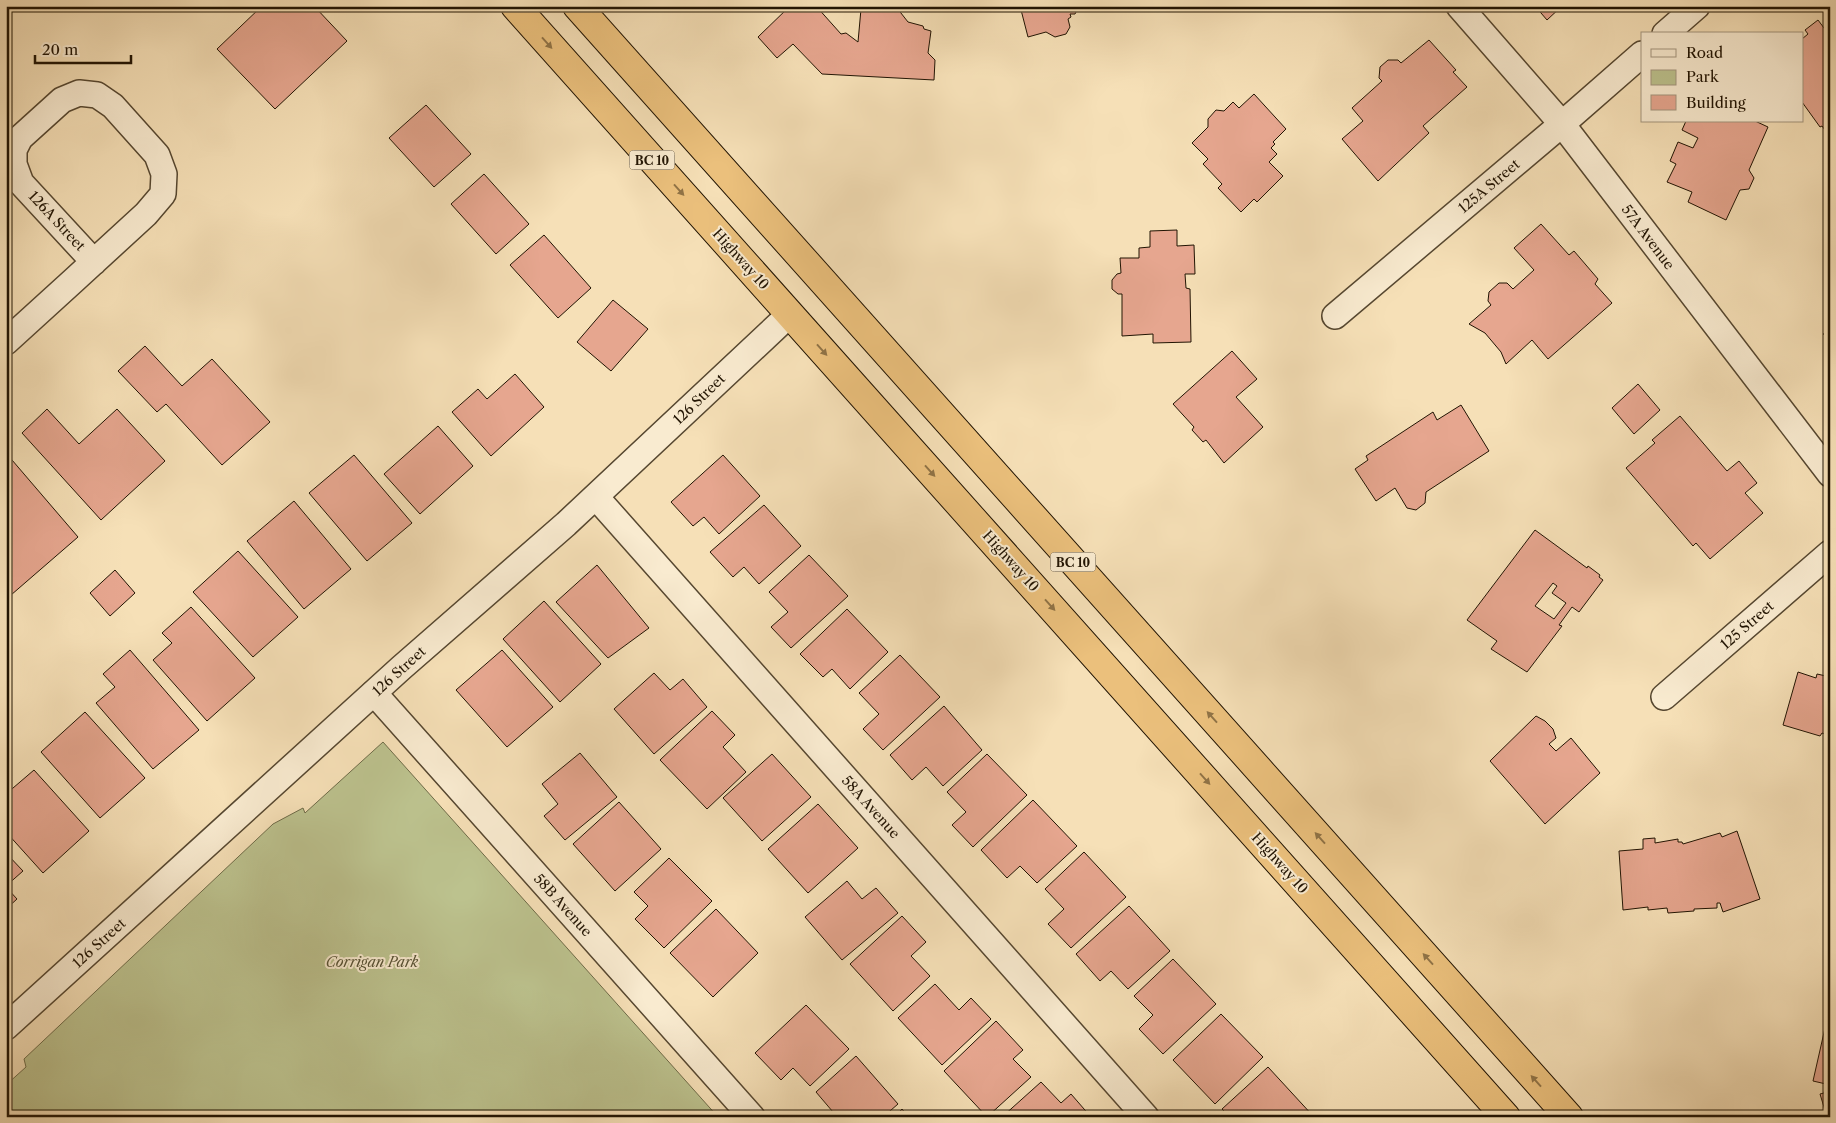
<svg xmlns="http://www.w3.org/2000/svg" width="1836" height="1123" viewBox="0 0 1836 1123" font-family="'Libre Caslon Text',serif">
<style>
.green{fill:#bcc28e;stroke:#6e6b48}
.building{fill:#e6a68f;stroke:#211403;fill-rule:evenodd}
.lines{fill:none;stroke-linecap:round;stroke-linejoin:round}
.minor-casing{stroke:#564730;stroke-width:28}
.trunk-casing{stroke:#211403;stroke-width:30}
.minor{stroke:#f9ebd0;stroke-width:25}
.trunk{stroke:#ebc07c;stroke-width:28}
.oneway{fill:#907346}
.labels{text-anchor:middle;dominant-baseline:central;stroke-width:4;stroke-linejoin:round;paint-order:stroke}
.shield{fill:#f9ebd0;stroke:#625440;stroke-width:1}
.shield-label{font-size:12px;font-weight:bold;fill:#211403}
.street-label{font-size:14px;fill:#211403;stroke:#f9ebd0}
.park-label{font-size:14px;font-style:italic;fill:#575134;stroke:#f9ebd0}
</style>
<rect width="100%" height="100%" fill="#f6e0b7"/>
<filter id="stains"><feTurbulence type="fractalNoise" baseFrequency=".004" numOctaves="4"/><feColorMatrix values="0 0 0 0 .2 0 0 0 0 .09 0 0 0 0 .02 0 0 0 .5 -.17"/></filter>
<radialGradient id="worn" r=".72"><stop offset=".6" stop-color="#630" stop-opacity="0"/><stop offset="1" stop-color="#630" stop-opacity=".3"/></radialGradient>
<!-- green -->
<polygon class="green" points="383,742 718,1117 6,1117 6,1085 26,1067 24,1059 273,824 303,808 305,813"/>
<!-- building -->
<g class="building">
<polygon points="262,6 314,6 347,41 275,109 217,49"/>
<polygon points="790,6 816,6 841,34 846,33 858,42 861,9 897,8 908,22 923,26 924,29 931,31 928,53 935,60 934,80 822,74 793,44 777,58 758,37"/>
<polygon points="1020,6 1079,6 1075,14 1070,14 1071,17 1068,19 1070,27 1066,34 1055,37 1046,32 1028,37"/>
<polygon points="1535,6 1562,6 1547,20"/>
<polygon points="1818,20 1830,36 1830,127 1825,130 1822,126 1820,127 1802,102 1802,39 1808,34 1805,30"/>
<polygon points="1429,40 1456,70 1453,72 1467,87 1423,126 1429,133 1378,181 1342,139 1363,121 1352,108 1382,81 1379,78 1380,67 1388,60 1398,60 1401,63"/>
<polygon points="1254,94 1286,129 1273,142 1275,144 1271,148 1277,154 1269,162 1283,176 1257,202 1254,199 1241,212 1218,188 1222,184 1203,164 1208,159 1192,143 1208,127 1208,119 1216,110 1224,111 1233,102 1239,108"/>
<polygon points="426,105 471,154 434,187 389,138"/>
<polygon points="1686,121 1755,121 1768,127 1749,170 1754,178 1749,189 1740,190 1726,220 1688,202 1692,192 1667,182 1676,164 1670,161 1678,142 1693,148 1698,138 1682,130"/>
<polygon points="484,174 529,224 496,254 451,204"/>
<polygon points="1541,224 1569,255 1574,251 1598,279 1595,284 1612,303 1548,359 1532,340 1506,364 1501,352 1485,333 1469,324 1491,305 1488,301 1489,292 1499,283 1507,283 1513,289 1534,270 1514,248"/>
<polygon points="1177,230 1177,246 1194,245 1195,274 1185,274 1186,288 1190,289 1191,342 1153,343 1153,334 1122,336 1122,294 1118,294 1112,289 1112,280 1117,274 1121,273 1120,258 1139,258 1139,248 1150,247 1150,231"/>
<polygon points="544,235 591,288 558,318 510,265"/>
<polygon points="613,300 648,329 611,371 577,342"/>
<polygon points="1830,328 1830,341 1823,334"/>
<polygon points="145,346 182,386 212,359 270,422 222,465 166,404 157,412 118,371"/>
<polygon points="1232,351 1257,379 1236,397 1263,427 1224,463 1206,440 1203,442 1192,430 1194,427 1173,404"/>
<polygon points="515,374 544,407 491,456 452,412 478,389 487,399"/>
<polygon points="1638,384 1660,410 1634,434 1612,408"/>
<polygon points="1461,405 1489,451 1426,492 1425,503 1416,510 1407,508 1395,488 1376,501 1355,469 1368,460 1366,456 1433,412 1437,420"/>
<polygon points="47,409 79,444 117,409 165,461 101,520 22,433"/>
<polygon points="1680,416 1727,471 1739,461 1757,483 1745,493 1763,513 1710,559 1696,543 1693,546 1626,468 1655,443 1652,440"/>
<polygon points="438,426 473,466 420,514 384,474"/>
<polygon points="6,453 78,537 11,595 6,590 6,513 10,510 6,506"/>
<polygon points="354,455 412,523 367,561 309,493"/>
<polygon points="723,455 760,496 719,534 704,517 693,526 671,502"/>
<polygon points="294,501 351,569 304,609 247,541"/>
<polygon points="764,505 801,546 759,584 744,567 733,577 710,552"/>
<path d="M 1535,530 L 1587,568 L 1588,566 L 1600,575 L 1599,577 L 1603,580 L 1579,612 L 1572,607 L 1559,625 L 1562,626 L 1527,672 L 1491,649 L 1497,641 L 1467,620 ZM 1553,583 L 1557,586 L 1552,593 L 1566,603 L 1554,619 L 1535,606 Z"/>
<polygon points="238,551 298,617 253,657 193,592"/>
<polygon points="809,555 848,596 791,648 771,627 788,612 769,592"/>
<polygon points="597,565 649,628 608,658 556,602"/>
<polygon points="115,570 135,593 110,616 90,593"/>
<polygon points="544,601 601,664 560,702 503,639"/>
<polygon points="191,607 255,678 207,721 153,660 172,643 162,633"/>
<polygon points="847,609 888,652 850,689 832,669 823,677 800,654"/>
<polygon points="130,650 199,730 153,769 96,703 115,687 103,674"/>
<polygon points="502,650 553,707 507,747 456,690"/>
<polygon points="900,655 940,697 883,750 863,729 879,714 859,693"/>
<polygon points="1830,666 1830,736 1822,733 1820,736 1783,725 1798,672 1816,678 1817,674 1826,676"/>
<polygon points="654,673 670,690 683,679 707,707 654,754 614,709"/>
<polygon points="944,706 982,750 943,786 926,767 912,780 890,755"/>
<polygon points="712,711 735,735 723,747 746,772 707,809 660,760"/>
<polygon points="85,712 145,778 100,818 41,752"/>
<polygon points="1536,716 1545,721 1553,729 1556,738 1549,744 1556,751 1571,738 1600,773 1545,824 1490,761"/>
<polygon points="580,753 617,797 565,840 544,816 558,804 542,784"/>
<polygon points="772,754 811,797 762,841 723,798"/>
<polygon points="987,754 1027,795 973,847 952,825 966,812 947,792"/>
<polygon points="34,770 89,831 43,873 6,832 6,794"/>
<polygon points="1033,800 1077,846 1037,883 1020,866 1007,878 981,850"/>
<polygon points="619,802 661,849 615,891 573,844"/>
<polygon points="818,804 858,848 808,893 768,849"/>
<polygon points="1737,831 1760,899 1723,912 1720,903 1717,903 1717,908 1694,909 1694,911 1668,913 1667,908 1648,910 1648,907 1623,910 1619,851 1643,849 1643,839 1655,838 1655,843 1678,839 1678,842 1682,842 1683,844 1720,833 1722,837"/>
<polygon points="1084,852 1126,897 1071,948 1048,924 1064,909 1045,889"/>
<polygon points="6,853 23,871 6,886"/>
<polygon points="669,858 712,901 664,948 635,919 648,906 634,892"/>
<polygon points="847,881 862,899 876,888 898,913 842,960 805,917"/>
<polygon points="6,887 17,899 6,909"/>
<polygon points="1129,906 1170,951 1128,989 1111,971 1100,981 1076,954"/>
<polygon points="716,909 758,953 713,997 670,953"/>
<polygon points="902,916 926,942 911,956 930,976 893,1011 850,964"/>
<polygon points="1173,959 1216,1004 1163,1054 1139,1029 1153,1015 1134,996"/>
<polygon points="935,984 959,1010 971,998 991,1019 942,1065 898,1018"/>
<polygon points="806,1005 849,1049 810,1086 793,1068 781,1080 755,1053"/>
<polygon points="1830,1006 1830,1117 1827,1117 1820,1094 1824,1093 1826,1084 1813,1081"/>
<polygon points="1221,1014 1263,1057 1215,1104 1173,1060"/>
<polygon points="996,1021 1023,1050 1013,1059 1031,1077 987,1117 944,1071"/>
<polygon points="856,1056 898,1104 883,1117 828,1117 833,1112 816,1092"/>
<polygon points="1268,1067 1314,1117 1230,1117 1222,1109"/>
<polygon points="1041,1082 1061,1103 1071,1094 1091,1117 1002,1117"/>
<polygon points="902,1109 909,1117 894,1117"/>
</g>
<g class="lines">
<defs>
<g id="minor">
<polyline points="1459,6 1562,124 1830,474"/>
<polyline points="1665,34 1697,6"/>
<polyline points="1335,316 1562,124 1642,54"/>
<polyline points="6,342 73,281 146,214 163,194 164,174 157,155 113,106 97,95 79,93 62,100 20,138 14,150 14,164 21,183 94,262"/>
<polyline points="596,497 1146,1117"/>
<polyline points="374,693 752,1117"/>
<polyline points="1664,697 1830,553"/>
<polyline points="6,1027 401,668 566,524 790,314"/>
</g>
<g id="trunk">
<polyline points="515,6 1506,1117"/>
<polyline points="577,6 1569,1117"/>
</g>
</defs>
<!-- minor casing -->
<use href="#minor" class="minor-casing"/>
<!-- trunk casing -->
<use href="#trunk" class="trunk-casing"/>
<!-- minor -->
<use href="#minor" class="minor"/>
<!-- trunk -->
<use href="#trunk" class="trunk"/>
</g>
<!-- one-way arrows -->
<defs><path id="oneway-solid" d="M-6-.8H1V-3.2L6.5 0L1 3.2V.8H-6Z" transform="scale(1.25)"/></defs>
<g class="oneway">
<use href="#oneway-solid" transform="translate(547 43) rotate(48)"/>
<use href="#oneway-solid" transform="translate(679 190) rotate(48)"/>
<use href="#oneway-solid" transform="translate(822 350) rotate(48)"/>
<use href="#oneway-solid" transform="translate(930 471) rotate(48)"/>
<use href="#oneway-solid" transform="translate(1050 605) rotate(48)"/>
<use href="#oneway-solid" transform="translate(1212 717) rotate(-132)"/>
<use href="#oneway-solid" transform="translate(1205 779) rotate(48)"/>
<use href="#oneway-solid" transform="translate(1320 838) rotate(-132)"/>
<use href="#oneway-solid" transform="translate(1428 959) rotate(-132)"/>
<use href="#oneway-solid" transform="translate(1536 1081) rotate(-132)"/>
</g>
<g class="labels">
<!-- shield labels -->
<g class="shield">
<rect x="629.5" y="150.5" width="45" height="19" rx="4"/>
<rect x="1050.5" y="552.5" width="45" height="19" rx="4"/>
</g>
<g class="shield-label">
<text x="652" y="160">BC 10</text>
<text x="1073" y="562">BC 10</text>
</g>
<!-- street labels -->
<g class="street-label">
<text transform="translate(1489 186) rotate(-40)">125A Street</text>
<text transform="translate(57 221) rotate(47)">126A Street</text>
<text transform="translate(1648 237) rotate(53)">57A Avenue</text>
<text transform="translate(741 259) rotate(48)">Highway 10</text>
<text transform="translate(699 399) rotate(-44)">126 Street</text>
<text transform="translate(1011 561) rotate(48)">Highway 10</text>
<text transform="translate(1747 625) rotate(-41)">125 Street</text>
<text transform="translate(399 671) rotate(-42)">126 Street</text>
<text transform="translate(871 807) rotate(48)">58A Avenue</text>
<text transform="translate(1280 863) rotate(48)">Highway 10</text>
<text transform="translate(563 905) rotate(48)">58B Avenue</text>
<text transform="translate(99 943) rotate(-42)">126 Street</text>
</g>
<!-- park labels -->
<g class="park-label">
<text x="372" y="962">Corrigan Park</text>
</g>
</g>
<!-- margin -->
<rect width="1836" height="1123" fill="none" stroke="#f6e0b7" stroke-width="25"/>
<rect x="8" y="8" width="1821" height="1108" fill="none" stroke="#211403" stroke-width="2.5"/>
<rect x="12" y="12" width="1811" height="1098" fill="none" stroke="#211403"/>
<!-- legend -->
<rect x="1641" y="32" width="162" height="90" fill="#f9ebd0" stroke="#a3957e"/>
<rect x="1651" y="49" width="25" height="8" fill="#f9ebd0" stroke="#a3957e"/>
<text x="1686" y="58" font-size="15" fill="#211403">Road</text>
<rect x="1651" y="70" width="25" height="15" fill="#bcc28e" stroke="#a3957e"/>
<text x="1686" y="82" font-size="15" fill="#211403">Park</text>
<rect x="1651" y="95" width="25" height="15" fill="#e6a68f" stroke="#a3957e"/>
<text x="1686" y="108" font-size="15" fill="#211403">Building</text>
<!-- scale -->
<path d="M35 55v8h96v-8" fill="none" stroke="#211403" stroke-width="2.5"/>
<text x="42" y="55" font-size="15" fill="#211403" stroke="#f9ebd0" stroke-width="4" paint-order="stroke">20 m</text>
<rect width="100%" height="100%" filter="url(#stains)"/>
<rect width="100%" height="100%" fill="url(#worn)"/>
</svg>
